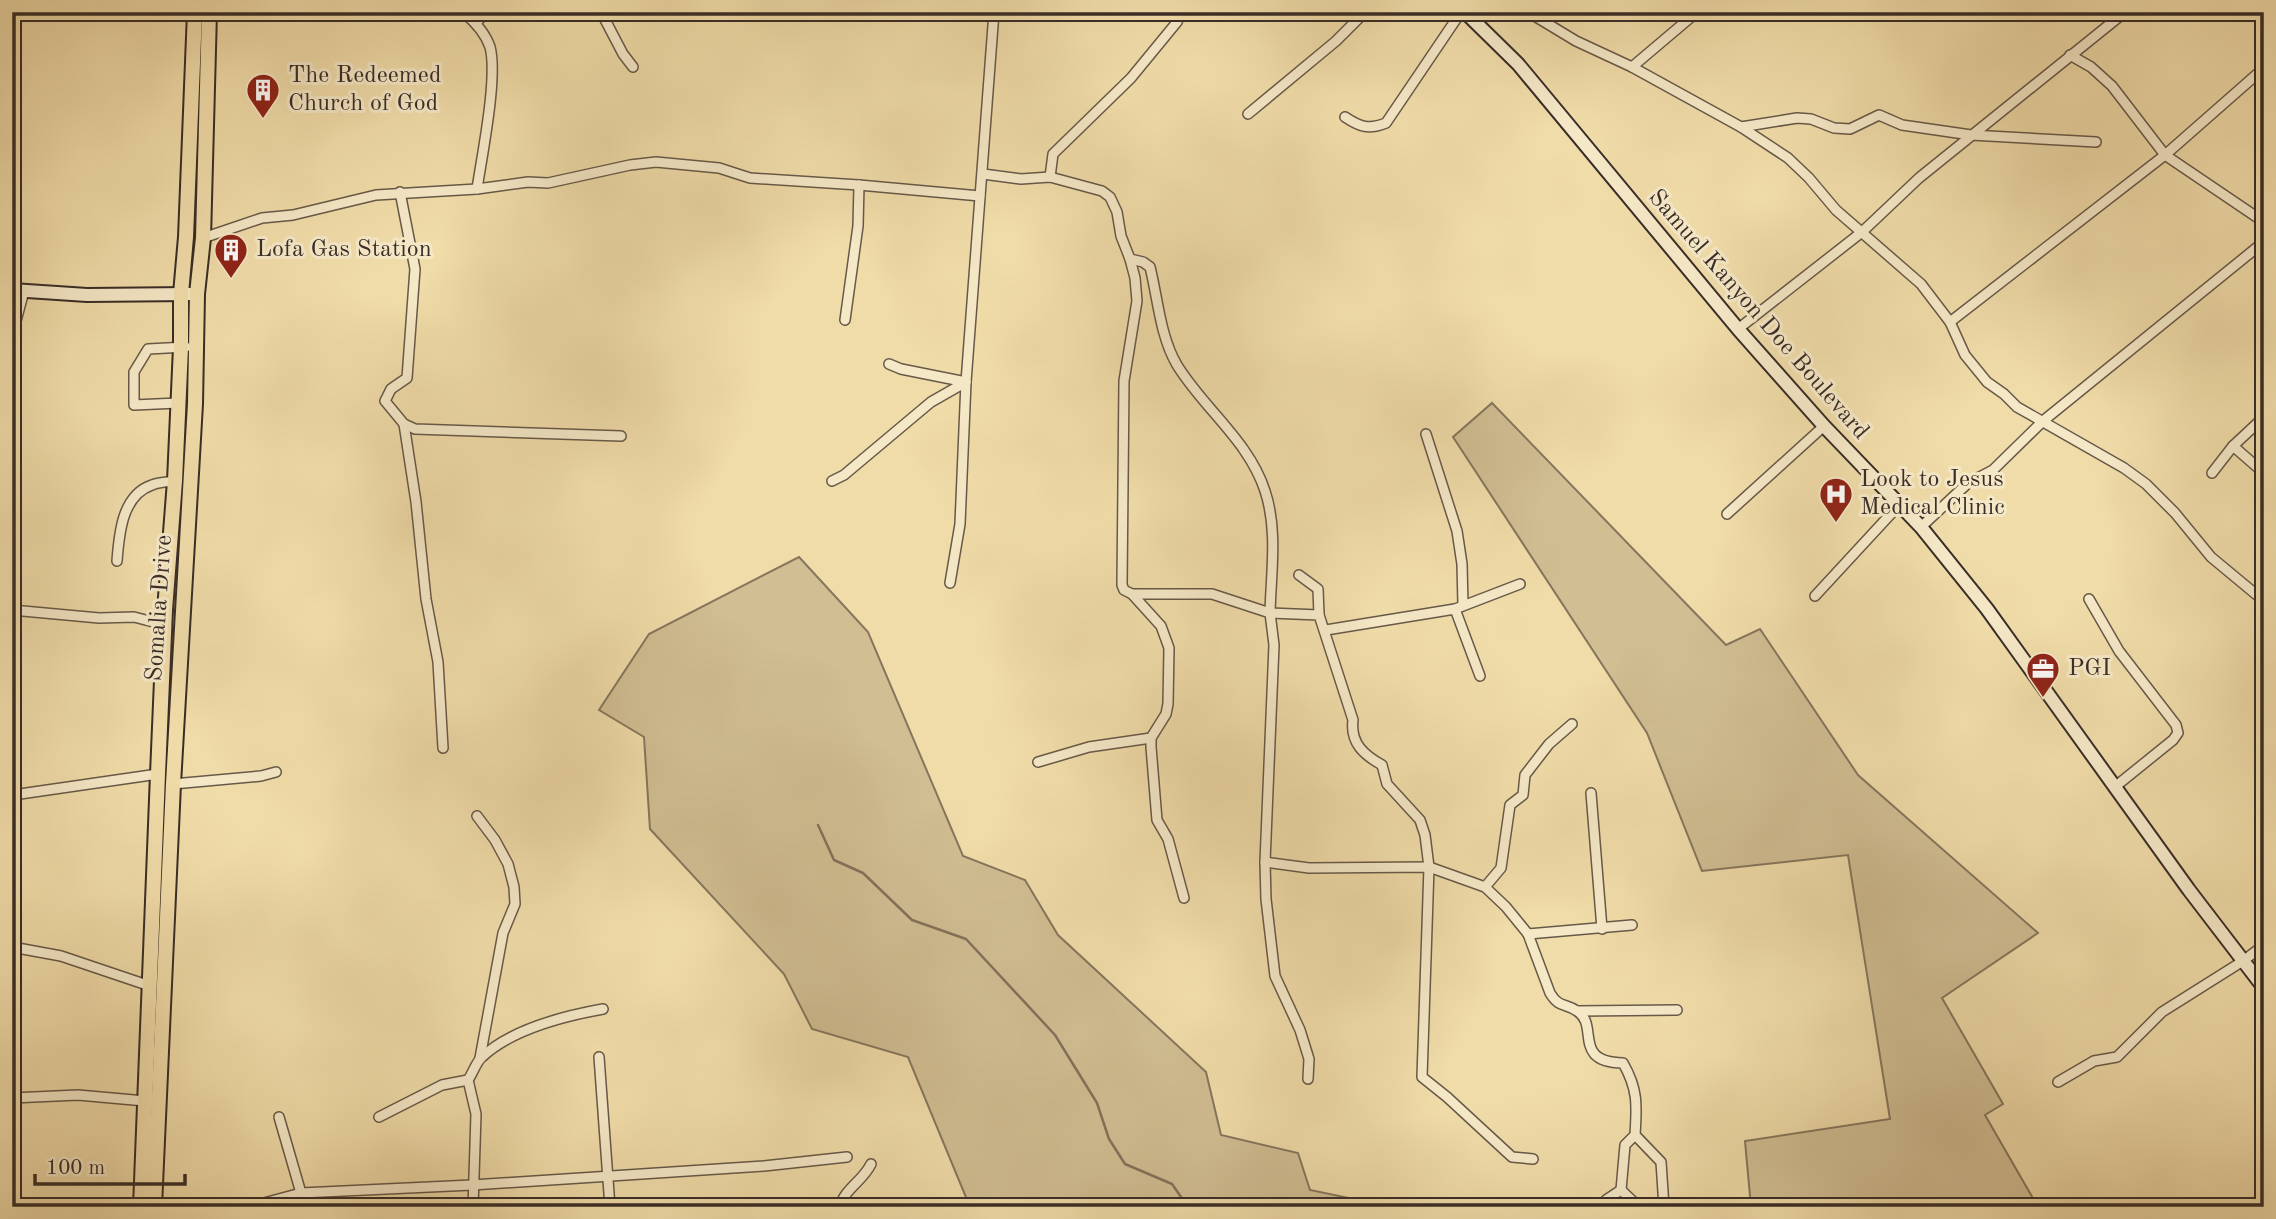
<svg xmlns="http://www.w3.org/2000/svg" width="2276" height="1219" viewBox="0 0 2276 1219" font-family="'Old Standard TT',serif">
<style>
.green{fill:#d1be93;stroke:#85765d;stroke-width:2}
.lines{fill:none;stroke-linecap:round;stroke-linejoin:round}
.stream{stroke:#82725b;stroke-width:2.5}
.street-casing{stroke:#675948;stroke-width:12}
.secondary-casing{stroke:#392d27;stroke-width:16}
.primary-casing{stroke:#392d27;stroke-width:18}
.street{stroke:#f5e8c7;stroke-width:9}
.secondary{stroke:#f5e8c7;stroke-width:12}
.primary{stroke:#f0dca9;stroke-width:14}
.labels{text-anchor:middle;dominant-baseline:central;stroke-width:6;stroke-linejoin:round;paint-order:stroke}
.poi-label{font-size:24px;fill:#392d27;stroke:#f5e8c7;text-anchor:start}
.street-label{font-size:24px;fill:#392d27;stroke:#f5e8c7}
</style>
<rect width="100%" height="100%" fill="#f0dca9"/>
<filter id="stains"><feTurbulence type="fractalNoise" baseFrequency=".00286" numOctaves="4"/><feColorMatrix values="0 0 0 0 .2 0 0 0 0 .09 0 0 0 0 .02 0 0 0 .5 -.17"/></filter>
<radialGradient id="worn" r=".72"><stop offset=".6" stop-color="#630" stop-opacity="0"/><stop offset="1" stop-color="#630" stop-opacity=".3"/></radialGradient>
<!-- green -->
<g class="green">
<polygon points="1492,403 1726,645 1760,629 1858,775 2038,933 1942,998 2003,1104 1985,1115 2038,1207 1751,1207 1745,1141 1890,1119 1848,855 1702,871 1647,733 1453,437"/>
<polygon points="799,557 868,632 963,856 1025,880 1058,935 1206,1072 1221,1135 1298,1153 1310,1190 1392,1207 970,1207 908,1057 812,1029 784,974 650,829 644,737 599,710 649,634"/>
</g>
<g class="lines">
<!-- stream -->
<polyline class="stream" points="818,825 834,860 863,873 912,920 966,939 1055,1035 1097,1103 1109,1139 1125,1164 1172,1184 1188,1207"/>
<defs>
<g id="street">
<path d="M 463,12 C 474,21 485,32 490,47 C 498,77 482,155 477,189"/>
<polyline points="601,12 623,54 633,67"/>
<polyline points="1528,12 1576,41 1632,67 1741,127 1788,158 1809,178 1836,210 1921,284 1950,322 1965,355 1987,382 2004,394 2017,407 2124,468 2146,484 2175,513 2211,557 2264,601"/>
<polyline points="476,23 486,12"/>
<polyline points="2070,55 2091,67 2112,86 2165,155 2264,222"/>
<polyline points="1632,67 1697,12"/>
<polyline points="1248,114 1336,41 1365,12"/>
<path d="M 1345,117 C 1360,127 1369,130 1386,123 L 1461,12"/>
<polyline points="1741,127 1797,118 1811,119 1834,128 1850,129 1879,115 1902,125 1971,135 2096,142"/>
<path d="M 983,174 L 1021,179 L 1050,177 L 1102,191 L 1110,197 L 1117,212 L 1121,236 L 1130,259 L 1143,262 L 1150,267 C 1158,299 1160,336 1177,365 C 1204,409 1249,441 1265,491 C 1278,530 1271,572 1270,613 L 1319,615 L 1353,720 C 1350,743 1364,755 1382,765 L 1387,784 L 1420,820 L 1425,835 L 1429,867 L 1422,1077 L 1447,1097 L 1512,1157 L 1533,1159"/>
<polyline points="1050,177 1053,154 1131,78 1177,22 1181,12"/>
<polyline points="400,192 415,269 407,378 391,389 385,401 404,424 415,429 621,436"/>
<polyline points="203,238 262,218 293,215 376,195 477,189 528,182 548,183 630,165 656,162 719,168 750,178 859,185 980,196"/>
<polyline points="1130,259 1135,278 1137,301 1124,381 1122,585 1124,590 1132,594 1212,594 1270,613 1274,645 1265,862 1266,899 1275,976 1300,1030 1309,1059 1308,1079"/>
<polyline points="845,320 858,226 859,185"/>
<polyline points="1950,322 2165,155 2264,68"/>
<polyline points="1738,329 1862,232 1919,178 2125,12"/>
<polyline points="12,336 24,291"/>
<polyline points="889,364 901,369 966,382"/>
<polyline points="178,403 134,405 134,372 148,349 186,347"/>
<polyline points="404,424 416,502 426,599 438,662 443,748"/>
<polyline points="1426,434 1457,531 1462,564 1463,605"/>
<polyline points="2233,446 2264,417"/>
<polyline points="2212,473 2233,446 2264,473"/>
<polyline points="832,481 844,475 931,402 966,382"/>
<polyline points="1727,514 1824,426"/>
<polyline points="1921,527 1968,483 1993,470 2043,421 2260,245 2264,236"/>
<path d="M 117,561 C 119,534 122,495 152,485 C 159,482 167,482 175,481"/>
<polyline points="1299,575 1318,589 1319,615"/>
<polyline points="950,583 960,524 966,382 994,12"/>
<polyline points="1132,594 1161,626 1169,648 1168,704 1166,714 1151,738 1151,747 1157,820 1168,839 1184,898"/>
<polyline points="1815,596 1900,504"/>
<polyline points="2089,599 2119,651 2176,725 2178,733 2173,740 2116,786"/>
<polyline points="1455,609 1480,676"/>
<polyline points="12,610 99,618 134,617 165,625"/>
<polyline points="1326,630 1455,609 1520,584"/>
<polyline points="1038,762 1089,747 1151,738"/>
<polyline points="173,784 261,776 276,772"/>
<polyline points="1591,793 1602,929"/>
<polyline points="13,795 158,774"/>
<polyline points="477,816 495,840 508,864 514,887 515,904 503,933 480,1058"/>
<path d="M 1265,862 L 1309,868 L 1429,867 L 1485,887 L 1506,907 L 1528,934 L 1550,993 C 1559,1008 1565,1003 1577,1011 C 1600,1025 1571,1062 1623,1063 C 1638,1089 1637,1105 1635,1135 L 1625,1145 L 1621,1190"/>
<polyline points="1485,887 1501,868 1510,805 1523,795 1525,775 1549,744 1572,724"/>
<polyline points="1528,934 1632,925"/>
<polyline points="12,947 61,956 150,986"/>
<polyline points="1578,1011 1677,1010"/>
<polyline points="599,1057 610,1207"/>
<polyline points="468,1080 476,1114 473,1207"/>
<polyline points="2058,1082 2094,1061 2117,1057 2162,1012 2243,961 2264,945"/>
<polyline points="12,1098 78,1095 145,1101"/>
<polyline points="279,1117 301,1193"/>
<path d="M 379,1117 L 442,1085 L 468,1080 C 473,1073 476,1062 482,1057 C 512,1029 564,1016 603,1009"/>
<polyline points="1635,1135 1661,1162 1664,1207"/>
<polyline points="1606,1200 1621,1190 1639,1207"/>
<polyline points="249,1207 301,1193 472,1185 764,1166 847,1157"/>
<path d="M 840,1207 C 844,1189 863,1181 871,1164"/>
</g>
<g id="secondary">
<polyline points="1465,12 1518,64 1738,329 1824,426 1921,527 1987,609 2189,890 2264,988"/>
<polyline points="12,290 87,295 190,294"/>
</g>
<g id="primary">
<polyline points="141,1207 158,774 165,610 175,481 181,347 181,294 186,237 195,12"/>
<polyline points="154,1207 173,784 195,404 197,294 203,238 209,12"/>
</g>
</defs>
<!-- street casing -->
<use href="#street" class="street-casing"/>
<!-- secondary casing -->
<use href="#secondary" class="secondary-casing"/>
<!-- primary casing -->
<use href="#primary" class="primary-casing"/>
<!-- street -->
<use href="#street" class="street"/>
<!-- secondary -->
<use href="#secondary" class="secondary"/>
<!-- primary -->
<use href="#primary" class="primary"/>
</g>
<!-- icons -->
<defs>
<symbol id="building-pin" viewBox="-11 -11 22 30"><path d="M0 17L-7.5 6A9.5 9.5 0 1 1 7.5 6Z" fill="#8f2418" stroke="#f5e8c7"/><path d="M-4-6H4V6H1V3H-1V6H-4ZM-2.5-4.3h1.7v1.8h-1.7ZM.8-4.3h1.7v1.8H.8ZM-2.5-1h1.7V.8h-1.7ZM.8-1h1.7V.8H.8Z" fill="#fff"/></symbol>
<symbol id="hospital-pin" viewBox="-11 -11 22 30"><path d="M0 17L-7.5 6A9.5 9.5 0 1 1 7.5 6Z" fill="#8f2418" stroke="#f5e8c7"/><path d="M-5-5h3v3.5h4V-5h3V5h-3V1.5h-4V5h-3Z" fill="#fff"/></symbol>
<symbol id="office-pin" viewBox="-11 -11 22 30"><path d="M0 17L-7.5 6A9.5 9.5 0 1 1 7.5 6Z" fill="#8f2418" stroke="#f5e8c7"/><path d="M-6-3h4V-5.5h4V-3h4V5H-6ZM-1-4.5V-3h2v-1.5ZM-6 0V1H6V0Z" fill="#fff"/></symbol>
</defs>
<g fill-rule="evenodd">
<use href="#building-pin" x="244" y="71" width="38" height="52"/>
<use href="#building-pin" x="212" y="231" width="38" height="52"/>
<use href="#hospital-pin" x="1817" y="475" width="38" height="52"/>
<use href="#office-pin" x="2024" y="650" width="38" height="52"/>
</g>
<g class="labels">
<!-- poi labels -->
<g class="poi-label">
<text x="288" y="76">The Redeemed<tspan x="288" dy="28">Church of God</tspan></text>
<text x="256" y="250">Lofa Gas Station</text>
<text x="1860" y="480">Look to Jesus<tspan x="1860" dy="28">Medical Clinic</tspan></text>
<text x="2068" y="669">PGI</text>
</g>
<!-- street labels -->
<g class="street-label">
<text transform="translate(1758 315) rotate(49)">Samuel Kanyon Doe Boulevard</text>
<text transform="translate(160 608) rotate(-86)">Somalia Drive</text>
</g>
</g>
<!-- margin -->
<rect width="2276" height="1219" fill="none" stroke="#f0dca9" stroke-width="42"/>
<rect x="14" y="14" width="2248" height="1191" fill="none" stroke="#392d27" stroke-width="3.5"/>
<rect x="21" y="21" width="2234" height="1177" fill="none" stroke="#392d27" stroke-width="2"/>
<!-- scale -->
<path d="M35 1174v10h150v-10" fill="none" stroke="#392d27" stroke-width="3.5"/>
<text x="46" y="1174" font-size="21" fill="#392d27" stroke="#f5e8c7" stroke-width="5" paint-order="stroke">100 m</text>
<rect width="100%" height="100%" filter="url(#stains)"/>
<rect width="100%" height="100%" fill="url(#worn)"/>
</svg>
